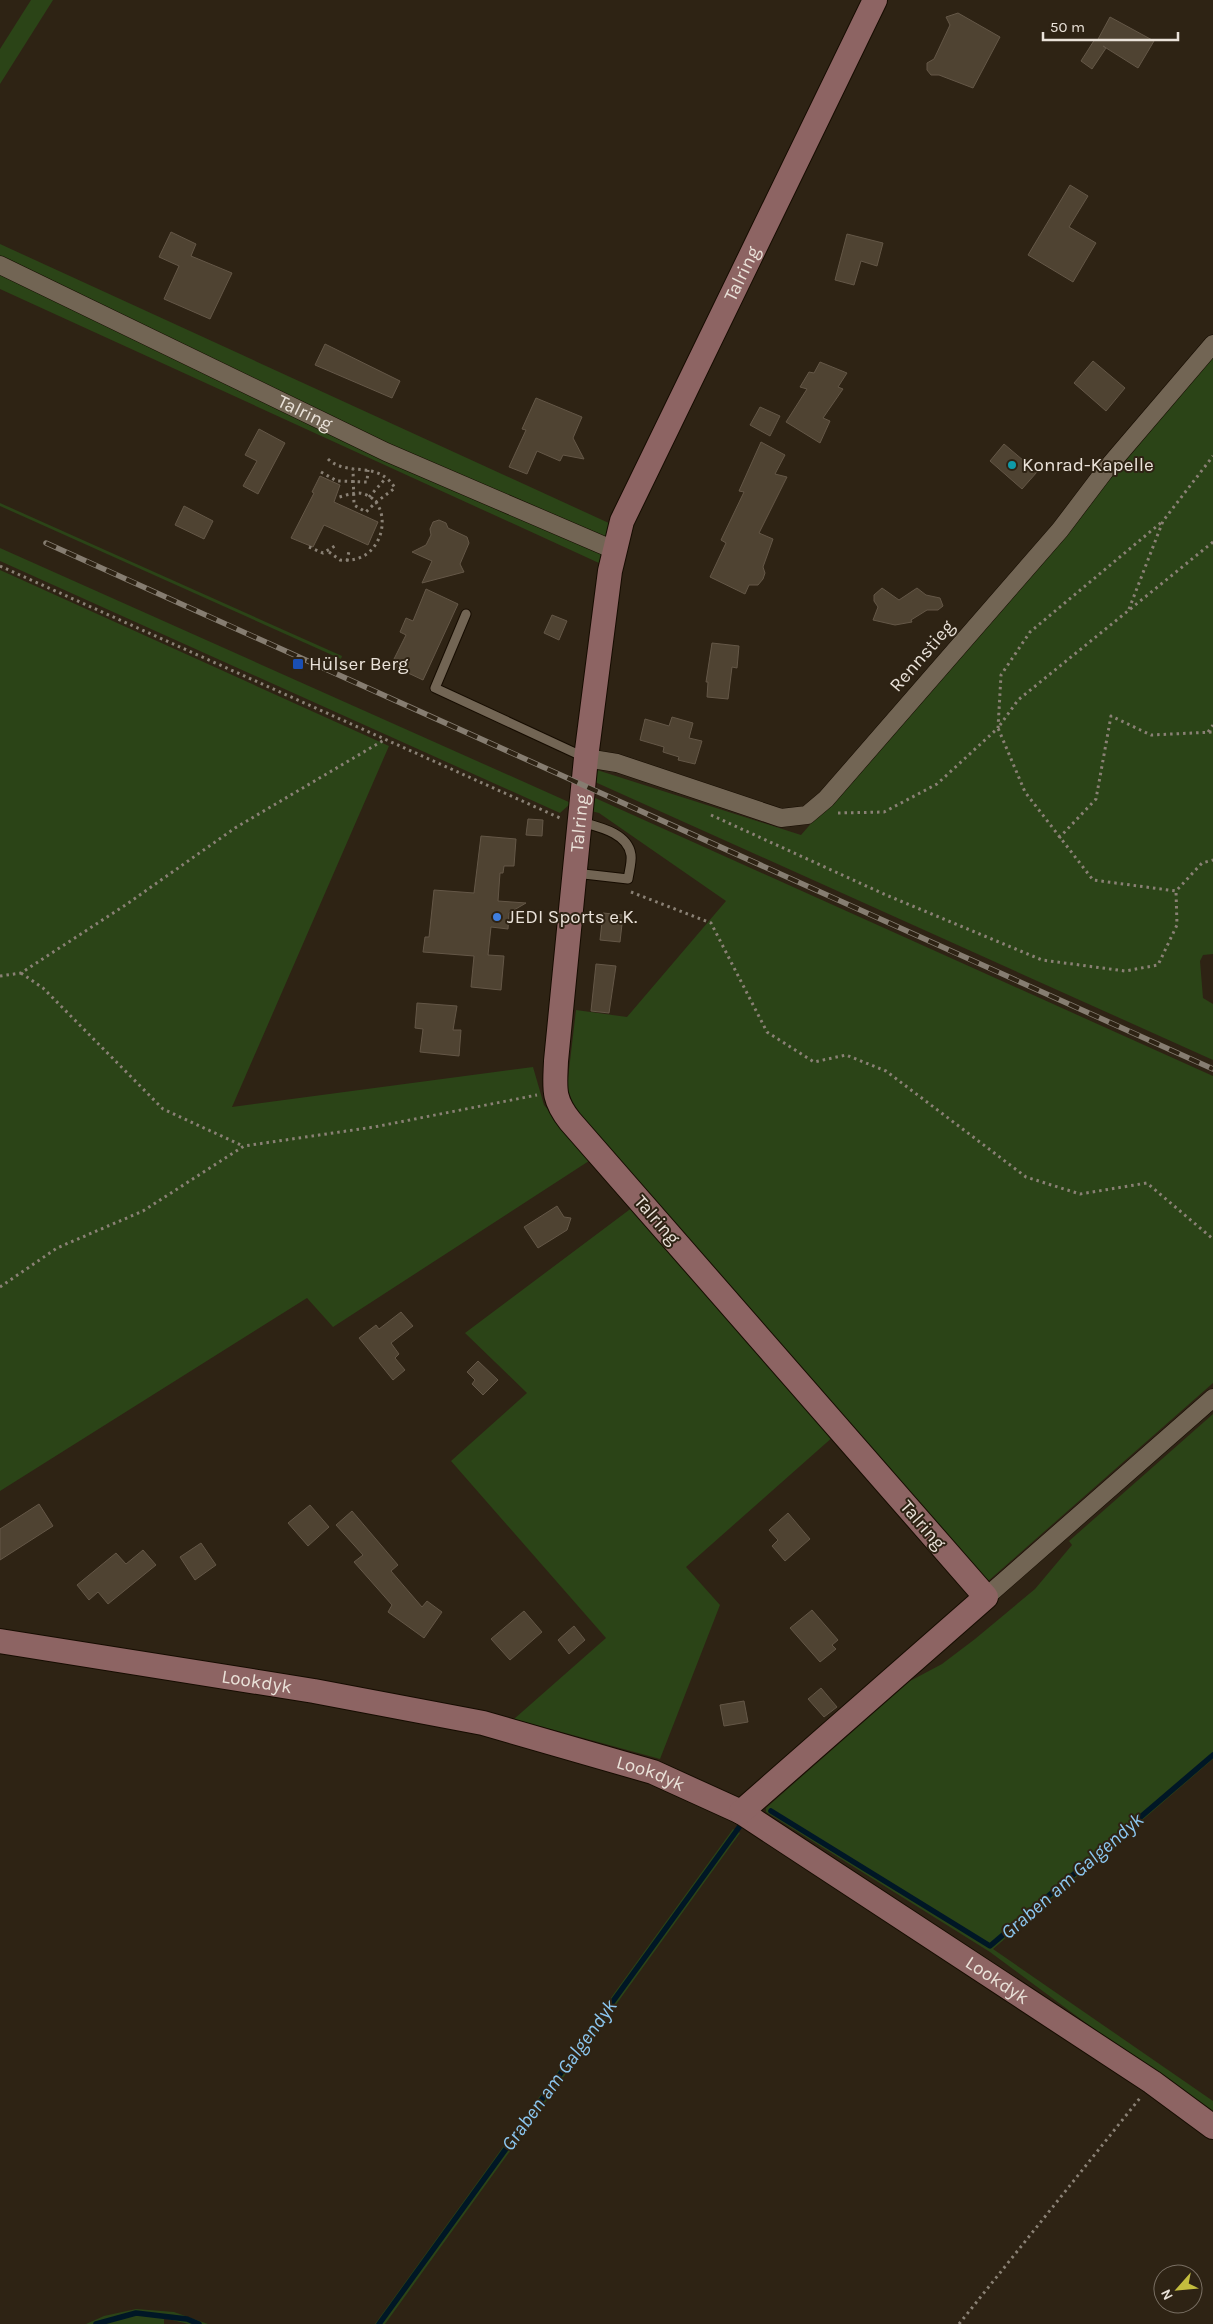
<svg xmlns="http://www.w3.org/2000/svg" width="1213" height="2324" viewBox="0 0 1213 2324" font-family="Karla,sans-serif">
<style>
.green{fill:#2b4417}
.lines{fill:none;stroke-linecap:round;stroke-linejoin:round}
.stream{stroke:#001726;stroke-width:5.5}
.building{fill:#4f4332;stroke:#645747}
.lane-casing{stroke:#160c01;stroke-width:11}
.street-casing{stroke:#160c01;stroke-width:19}
.secondary-casing{stroke:#160c01;stroke-width:26}
.path{stroke:#8a8175;stroke-width:3;stroke-dasharray:2.5 4;stroke-linecap:butt}
.lane{stroke:#726554;stroke-width:9}
.street{stroke:#726554;stroke-width:18}
.secondary{stroke:#8d6463;stroke-width:24}
.rail-casing{stroke:#867d71;stroke-width:5.5}
.rail{stroke:#2e2314;stroke-width:4;stroke-dasharray:11;stroke-linecap:butt}
.culture-dot{fill:#0f9aa8;stroke:#2e2314;stroke-width:2}
.transit-dot{fill:#1a4fb4;stroke:#2e2314;stroke-width:2}
.shop-dot{fill:#3f7fe0;stroke:#2e2314;stroke-width:2}
.labels{text-anchor:middle;dominant-baseline:central;stroke-width:4;stroke-linejoin:round;paint-order:stroke}
.street-label{font-size:19px;fill:#eae2d9;stroke:#2e2314}
.poi-label{font-size:19px;fill:#eae2d9;stroke:#2e2314;text-anchor:start}
.water-label{font-size:20px;font-style:italic;fill:#8cc7f0;stroke:#2e2314}
</style>
<rect width="100%" height="100%" fill="#2e2314"/>
<!-- green -->
<g class="green">
<polygon points="31,0 53,0 0,84 0,49"/>
<polygon points="0,244 611,524 599,563 0,289"/>
<polygon points="1213,351 1213,954 1203,955 1200,961 1203,998 1213,1004 1213,1060 595,782 597,770 801,835 1062,536"/>
<polygon points="0,503 342,656 341,659 0,506"/>
<polygon points="0,548 571,803 560,813 0,561"/>
<polygon points="0,570 389,746 232,1107 533,1067 544,1105 592,1159 333,1327 307,1298 0,1491"/>
<polygon points="593,797 1213,1076 1213,1383 987,1582 575,1109 567,1087 576,1010 627,1017 726,901 599,813 591,811"/>
<polygon points="633,1207 834,1436 686,1567 720,1605 660,1759 514,1719 606,1638 451,1461 527,1393 465,1333"/>
<polygon points="1213,1414 1213,1759 993,1949 1213,2101 1213,2117 990,1952 766,1812 766,1808 910,1681 942,1664 975,1639 1035,1589 1072,1545 1069,1541"/>
<polygon points="733,1829 740,1833 385,2324 375,2324"/>
<polygon points="136,2309 174,2312 208,2324 188,2324 164,2318 164,2324 86,2324 104,2316"/>
</g>
<g class="lines">
<!-- stream -->
<g class="stream">
<polyline points="771,1811 990,1946 1213,1755"/>
<polyline points="96,2324 136,2313 187,2319 199,2324"/>
<polyline points="379,2324 740,1826"/>
</g>
</g>
<!-- building -->
<g class="building">
<polygon points="958,13 1000,37 973,88 939,75 931,75 927,70 927,63 934,59 950,25 946,17"/>
<polygon points="1110,17 1154,41 1138,68 1103,46 1106,48 1092,69 1081,61 1095,39 1097,41"/>
<polygon points="1070,185 1088,196 1069,227 1096,243 1073,282 1028,255"/>
<polygon points="171,232 196,244 191,256 232,273 210,319 164,299 179,266 159,257"/>
<polygon points="847,234 883,243 877,266 861,261 854,285 835,280"/>
<polygon points="325,344 400,381 392,398 315,365"/>
<polygon points="1093,361 1125,388 1106,411 1074,383"/>
<polygon points="820,362 847,373 838,387 843,389 823,418 830,421 820,443 786,422 807,389 800,387 809,372 814,373"/>
<polygon points="536,398 582,417 573,438 584,459 563,455 560,461 537,451 527,474 509,467 526,430 522,429"/>
<polygon points="760,407 780,416 770,436 750,425"/>
<polygon points="259,429 285,443 258,494 243,486 257,461 245,455"/>
<polygon points="761,442 785,455 775,474 787,477 759,533 773,539 763,567 765,573 763,579 758,585 749,585 745,594 710,577 726,543 721,540 744,492 739,491"/>
<polygon points="1004,444 1037,472 1022,489 990,461"/>
<polygon points="320,476 340,485 334,502 378,522 368,545 324,525 313,547 291,538 314,493 312,492"/>
<polygon points="184,506 213,521 204,539 175,525"/>
<polygon points="439,520 446,523 448,528 467,537 469,543 460,564 464,572 422,583 432,561 412,552 426,545 431,535 430,529 433,522"/>
<polygon points="882,588 899,600 917,588 926,595 940,598 943,606 938,610 927,610 911,620 912,622 895,625 873,620 878,607 874,601 874,595"/>
<polygon points="426,589 458,604 423,680 391,665 406,635 400,632 406,618 413,621"/>
<polygon points="552,615 567,621 559,640 544,633"/>
<polygon points="712,643 739,646 737,668 732,667 728,699 707,697 708,682 706,682"/>
<polygon points="672,717 693,723 689,738 702,741 695,764 678,760 679,757 663,752 664,747 640,740 645,719 669,726"/>
<polygon points="528,819 543,820 542,836 526,835"/>
<polygon points="481,836 516,839 514,866 504,866 503,873 500,873 498,901 526,903 509,913 508,929 491,927 488,955 504,956 501,990 471,987 474,956 423,952 425,937 429,937 434,890 474,893"/>
<polygon points="603,913 623,915 620,942 600,940"/>
<polygon points="596,964 616,966 609,1013 591,1011"/>
<polygon points="417,1003 457,1006 453,1030 461,1030 459,1056 420,1052 423,1029 415,1028"/>
<polygon points="557,1206 564,1217 571,1218 567,1230 538,1248 524,1227"/>
<polygon points="401,1312 413,1326 391,1343 399,1354 395,1358 405,1370 393,1380 359,1338 376,1325 379,1329"/>
<polygon points="478,1361 498,1380 483,1395 472,1384 475,1380 467,1372"/>
<polygon points="39,1504 53,1526 0,1560 0,1529"/>
<polygon points="310,1505 329,1527 308,1546 288,1523"/>
<polygon points="352,1511 398,1565 391,1571 422,1607 427,1601 442,1612 424,1638 388,1612 392,1605 354,1562 363,1555 336,1525"/>
<polygon points="788,1513 810,1539 785,1561 772,1546 778,1540 769,1530"/>
<polygon points="201,1543 216,1565 195,1580 180,1557"/>
<polygon points="143,1550 156,1565 108,1604 98,1592 89,1600 77,1585 116,1553 126,1564"/>
<polygon points="812,1610 838,1640 832,1645 836,1649 820,1662 790,1628"/>
<polygon points="524,1611 542,1632 510,1660 491,1639"/>
<polygon points="574,1626 585,1640 569,1654 558,1640"/>
<polygon points="821,1688 837,1707 824,1717 808,1699"/>
<polygon points="744,1701 748,1722 724,1726 720,1705"/>
</g>
<g class="lines">
<defs>
<g id="lane">
<polyline points="466,614 435,688 586,758"/>
<path d="M 575,873 L 628,879 C 629,872 632,862 631,855 C 628,833 599,827 581,822"/>
</g>
<g id="street">
<path id="s1" d="M 0,265 L 386,452 L 614,550"/>
<polyline points="586,758 617,763 781,818 807,815 826,799 1060,530 1107,468 1213,344"/>
<polyline points="986,1597 1213,1398"/>
</g>
<g id="secondary">
<path id="s2" d="M 0,1641 L 314,1691 L 483,1723 L 653,1772 L 741,1812 L 1152,2082 L 1213,2127"/>
<path id="s3" d="M 741,1812 L 986,1597 L 570,1121 C 552,1098 555,1088 556,1061 L 586,758 L 610,571 L 622,521 L 875,0"/>
</g>
</defs>
<!-- lane casing -->
<use href="#lane" class="lane-casing"/>
<!-- street casing -->
<use href="#street" class="street-casing"/>
<!-- secondary casing -->
<use href="#secondary" class="secondary-casing"/>
<!-- path -->
<g class="path">
<path d="M 328,459 C 349,478 377,459 395,488 L 375,503 L 366,512 L 354,505 L 353,469"/>
<polyline points="321,472 337,481 367,482 368,470"/>
<polyline points="369,497 386,478"/>
<polyline points="1213,542 1018,700 998,728 1025,792 1093,880 1176,891 1202,863 1213,860"/>
<polyline points="309,547 323,553 335,546"/>
<path d="M 329,552 L 340,560 C 388,566 396,497 359,493 C 352,493 343,496 336,498"/>
<polyline points="347,561 349,551"/>
<polyline points="0,566 560,818"/>
<polyline points="1129,609 1163,521 1213,456"/>
<polyline points="1208,732 1213,725"/>
<polyline points="838,813 884,812 937,784 998,728 1001,675 1030,632 1163,521"/>
<polyline points="711,815 886,895 1042,960 1125,971 1158,965 1177,925 1176,891"/>
<polyline points="1059,838 1096,799 1111,716 1151,735 1213,732"/>
<polyline points="631,892 711,923 767,1032 814,1062 846,1055 886,1071 1026,1177 1080,1194 1147,1183 1213,1239"/>
<polyline points="21,973 43,988 163,1109 243,1146"/>
<polyline points="0,976 21,973 127,904 235,828 384,740"/>
<polyline points="0,1287 57,1248 143,1211 244,1146 374,1127 537,1095"/>
<polyline points="959,2324 1140,2098"/>
</g>
<!-- lane -->
<use href="#lane" class="lane"/>
<!-- street -->
<use href="#street" class="street"/>
<!-- secondary -->
<use href="#secondary" class="secondary"/>
<defs>
<polyline id="rail" points="46,543 1213,1069"/>
</defs>
<!-- rail casing -->
<use href="#rail" class="rail-casing"/>
<!-- rail -->
<use href="#rail" class="rail"/>
</g>
<!-- markers -->
<circle class="culture-dot" cx="1012" cy="465" r="5"/>
<rect class="transit-dot" x="292" y="658" width="12" height="12" rx="2.5"/>
<circle class="shop-dot" cx="497" cy="917" r="5"/>
<g class="labels">
<!-- street labels -->
<g class="street-label">
<text stroke="none"><textPath href="#s3" startOffset="1841">Talring</textPath></text>
<text stroke="none"><textPath href="#s1" startOffset="339">Talring</textPath></text>
<text transform="translate(922 656) rotate(-49)">Rennstieg</text>
<text stroke="none"><textPath href="#s3" startOffset="1261">Talring</textPath></text>
<text transform="translate(657 1220) rotate(49)">Talring</text>
<text transform="translate(923 1525) rotate(49)">Talring</text>
<text stroke="none"><textPath href="#s2" startOffset="260">Lookdyk</textPath></text>
<text stroke="none"><textPath href="#s2" startOffset="665">Lookdyk</textPath></text>
<text stroke="none"><textPath href="#s2" startOffset="1070">Lookdyk</textPath></text>
</g>
<!-- poi labels -->
<g class="poi-label">
<text x="1022" y="465">Konrad-Kapelle</text>
<text x="309" y="664">Hülser Berg</text>
<text x="507" y="917">JEDI Sports e.K.</text>
</g>
<!-- water labels -->
<g class="water-label">
<text transform="translate(1072 1876) rotate(-41)">Graben am Galgendyk</text>
<text transform="translate(559 2075) rotate(-54)">Graben am Galgendyk</text>
</g>
</g>
<!-- north arrow -->
<g transform="translate(1178 2289) rotate(243)"><circle r="24" fill="#2e2314" stroke="#796f63"/>
<path d="M0-4L9 19L0 12L-9 19Z" fill="#c4bd3e"/>
<text y="-8" font-size="14" font-weight="bold" text-anchor="middle" fill="#eae2d9">N</text>
</g>
<!-- scale -->
<path d="M1043 32v8h135v-8" fill="none" stroke="#eae2d9" stroke-width="2.5"/>
<text x="1050" y="32" font-size="15" fill="#eae2d9" stroke="#2e2314" stroke-width="4" paint-order="stroke">50 m</text>
</svg>
